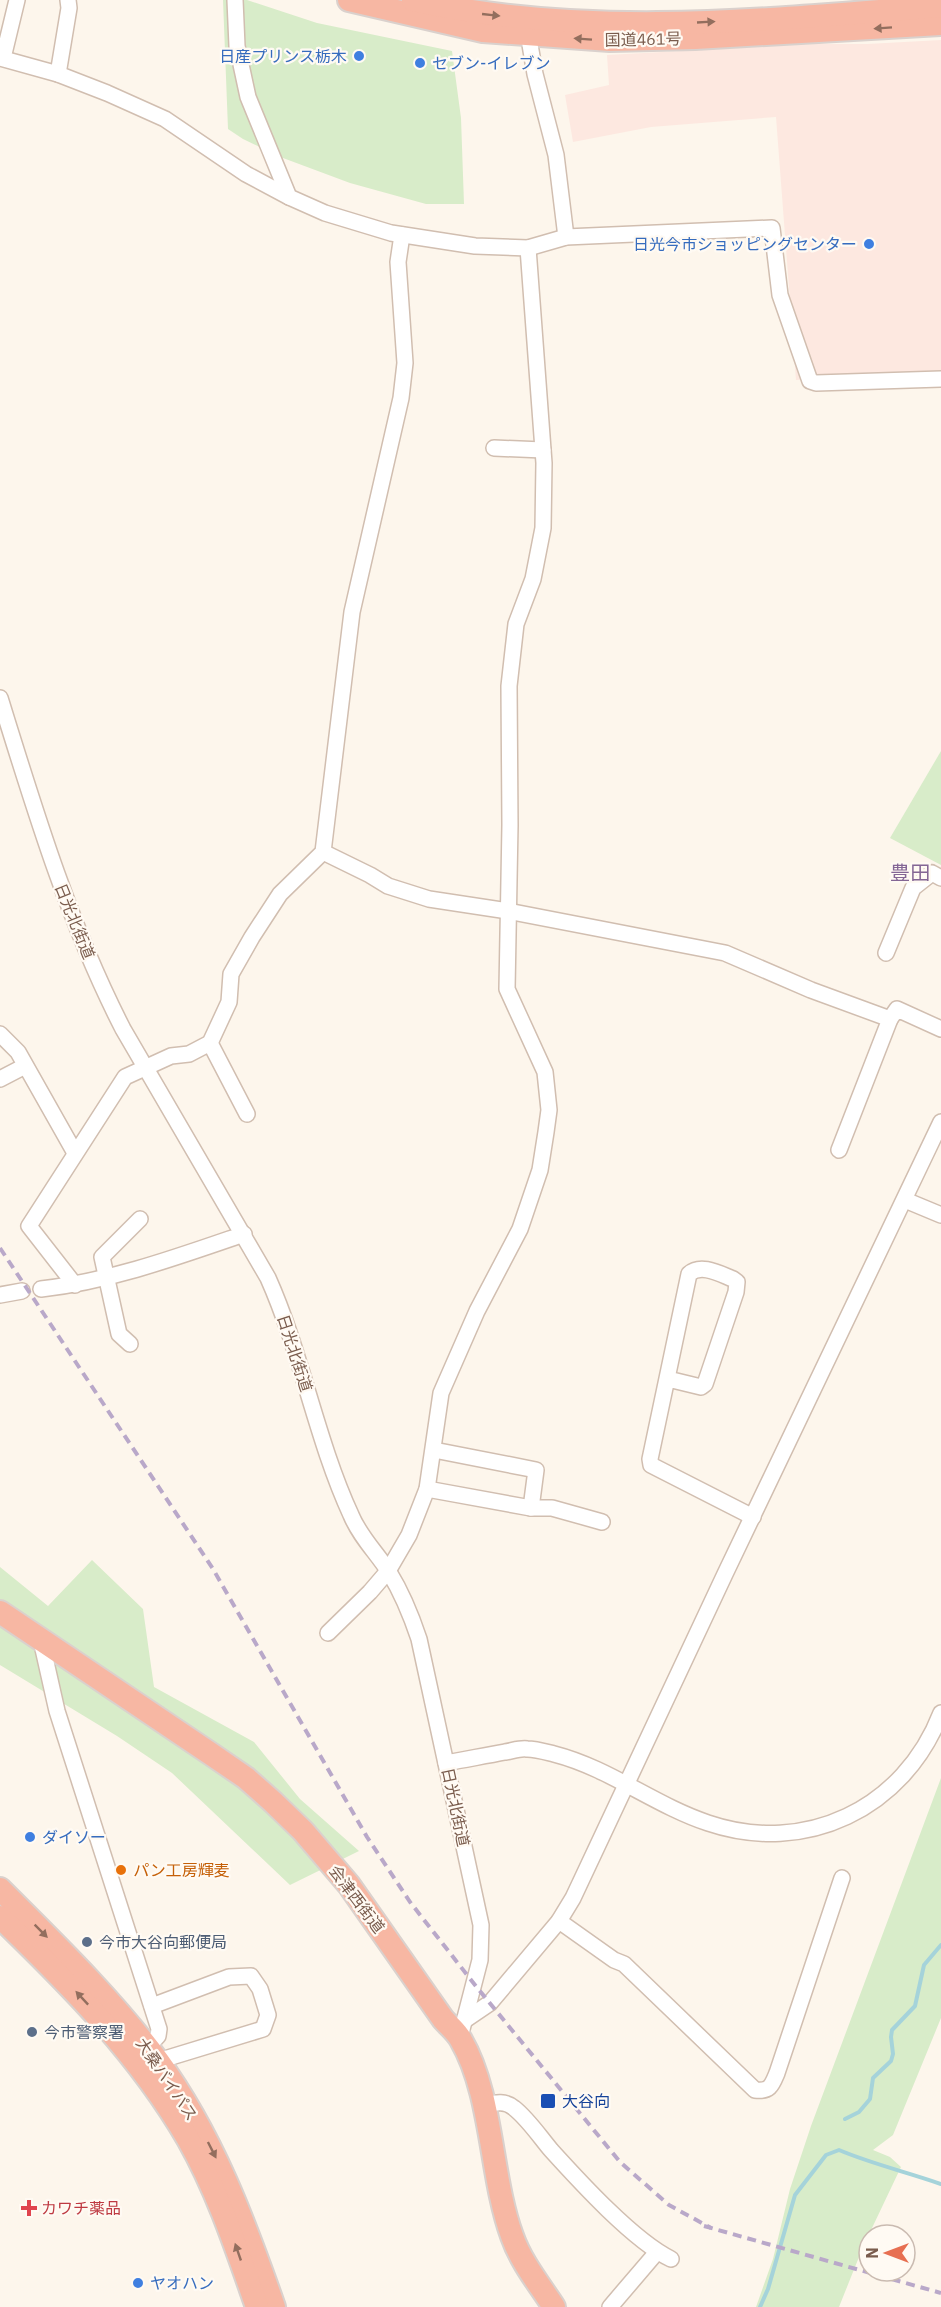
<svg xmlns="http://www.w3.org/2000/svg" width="941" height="2307" viewBox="0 0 941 2307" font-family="'IBM Plex Sans','Noto Sans JP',sans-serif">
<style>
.commercial{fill:#fde8e0}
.green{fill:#d8ecc9}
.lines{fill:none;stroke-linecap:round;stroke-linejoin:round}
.stream{stroke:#a5d3da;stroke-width:4}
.minor-casing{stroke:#d1beb0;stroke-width:18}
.highway-casing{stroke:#dad1cd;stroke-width:26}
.minor{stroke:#fff;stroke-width:15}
.highway{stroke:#f7b7a3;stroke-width:22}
.rail{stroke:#b9a8c9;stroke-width:4;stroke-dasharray:9 6;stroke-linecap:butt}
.oneway{fill:#936e5e}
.shop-dot{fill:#3f7fe0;stroke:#fffaf3;stroke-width:2}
.food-dot{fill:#e8710a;stroke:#fffaf3;stroke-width:2}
.service-dot{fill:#5c6f8a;stroke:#fffaf3;stroke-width:2}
.transit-dot{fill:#1a4fb4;stroke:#fffaf3;stroke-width:2}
.health-dot{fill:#e0444e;stroke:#fffaf3;stroke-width:2}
.labels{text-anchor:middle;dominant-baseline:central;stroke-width:4.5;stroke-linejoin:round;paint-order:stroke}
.street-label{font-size:16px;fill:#7a5c4d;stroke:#fffaf3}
.shop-label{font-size:16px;fill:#366cbe;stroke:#fffaf3;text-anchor:start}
.food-label{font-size:16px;fill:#c56008;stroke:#fffaf3;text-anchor:start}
.service-label{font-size:16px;fill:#4e5e75;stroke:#fffaf3;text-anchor:start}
.transit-label{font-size:16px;fill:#164399;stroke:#fffaf3;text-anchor:start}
.health-label{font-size:16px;fill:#be3a42;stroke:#fffaf3;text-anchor:start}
.quarter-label{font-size:20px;fill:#846695;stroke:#fffaf3}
</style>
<rect width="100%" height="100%" fill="#fdf6ec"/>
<!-- commercial -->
<polygon class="commercial" points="941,40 941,375 796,380 776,117 651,127 573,142 565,95 609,85 607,55 813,44 867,44"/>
<!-- green -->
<g class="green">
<polygon points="223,0 247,0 317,23 452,51 461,118 464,204 426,204 350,183 283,158 243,139 228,129"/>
<polygon points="941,751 941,865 890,838"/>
<polygon points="92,1560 143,1609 154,1687 254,1742 300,1799 359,1851 290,1885 172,1773 117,1736 0,1665 0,1567 48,1606"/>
<polygon points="941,1778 941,2018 893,2135 873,2150 890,2157 901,2167 863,2247 839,2307 756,2307 773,2259 790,2189 811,2126"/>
</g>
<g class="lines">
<!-- stream -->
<g class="stream">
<polyline points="845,2119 859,2112 870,2099 873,2078 891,2061 893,2054 891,2037 892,2030 915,2006 924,1965 941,1945"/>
<path d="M 760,2307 L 768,2289 L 795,2195 L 826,2155 L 839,2150 C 872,2164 907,2172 941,2184"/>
</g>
<defs>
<g id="minor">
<polyline points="235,0 237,46 248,97 289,197 325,213 391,233 475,246 528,248 566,237 772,228 780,295 810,381 816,383 941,379"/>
<polyline points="527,27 535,74 556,155 566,237"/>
<polyline points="0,58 58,74 107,93 165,119 246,174 289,197"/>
<polyline points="3,58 17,0"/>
<polyline points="58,74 69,8 68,0"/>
<polyline points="494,448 543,450"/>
<path d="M 0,698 C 35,811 69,924 123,1029 L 268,1278 C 302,1354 316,1439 351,1515 C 360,1537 377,1553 389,1572 C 402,1593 411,1615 419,1639 L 481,1925 L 480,1960 L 460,2037"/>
<polyline points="323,852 370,875 388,886 429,899 508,911 725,953 811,990 890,1019 897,1009 941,1029"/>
<polyline points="886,953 913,888 932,873 941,878"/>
<polyline points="0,1034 18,1052 75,1153"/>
<polyline points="210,1043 247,1114"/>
<polyline points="0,1079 25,1066"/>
<polyline points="839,1150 890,1019"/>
<polyline points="905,1200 941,1215"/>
<polyline points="75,1285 29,1226 125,1077 171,1056 189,1054 210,1043 229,1002 231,974 252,937 280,894 323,852 352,612 401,398 405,363 398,262 402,235"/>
<path d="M 41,1289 C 111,1281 177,1257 244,1234"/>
<polyline points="0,1295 22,1291"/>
<polyline points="130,1344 119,1334 102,1257 140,1219"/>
<path d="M 668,1379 L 701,1387 L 705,1384 L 736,1292 L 737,1282 L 733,1279 C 720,1274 701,1263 689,1274 L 650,1459 L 651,1465 L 753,1517"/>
<polyline points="434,1450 536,1470 531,1508"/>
<polyline points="427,1489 531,1508 552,1508 602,1522"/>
<polyline points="328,1633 370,1592 388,1571 409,1535 427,1489 441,1393 477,1311 520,1229 540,1170 546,1132 549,1110 545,1072 507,989 510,825 509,686 516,624 533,579 543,528 544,463 528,248"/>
<polyline points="41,1640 57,1711 159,2029 158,2036 147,2048"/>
<path d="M 446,1763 C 466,1759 485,1756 505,1752 C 512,1751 520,1748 527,1749 C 536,1749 546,1752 554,1754 C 609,1768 654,1805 708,1823 C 805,1856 904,1809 941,1713"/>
<path d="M 559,1921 L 614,1960 L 624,1964 L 755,2090 C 770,2092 772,2085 777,2073 L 842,1878"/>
<polyline points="152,2006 229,1977 251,1976 260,1989 268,2015 263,2029 158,2061"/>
<polyline points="465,2020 490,2003 559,1921 573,1898 725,1574 941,1122"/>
<path d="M 483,2105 C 494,2103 505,2100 514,2108 C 528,2119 540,2137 551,2150 C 580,2182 634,2241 671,2259"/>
<polyline points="610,2307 657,2252"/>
</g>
<g id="highway">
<polyline points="349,0 483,31 610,40 695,38 941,24"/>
<path d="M 413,0 C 586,39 766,20 941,6"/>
<path d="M 0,1612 L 211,1754 L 246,1778 L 273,1802 L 303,1831 L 349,1885 L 443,2019 C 449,2026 457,2032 461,2040 C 493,2095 490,2176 512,2236 C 521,2262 539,2284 554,2307"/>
<path d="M 0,1889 C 55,1944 111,1998 158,2061 C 212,2135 244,2221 274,2307"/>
<path d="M 0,1917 C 70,1985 138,2053 188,2139 C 218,2192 237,2250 257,2307"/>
</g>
</defs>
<!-- minor casing -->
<use href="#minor" class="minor-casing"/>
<!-- highway casing -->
<use href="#highway" class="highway-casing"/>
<!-- minor -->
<use href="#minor" class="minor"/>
<!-- highway -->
<use href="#highway" class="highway"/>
<!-- rail -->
<g class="rail">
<polyline points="0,1248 213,1569 367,1837 410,1902 475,1985 620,2162 669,2205 711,2228"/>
<polyline points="704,2226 941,2293"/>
</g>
</g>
<!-- one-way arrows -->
<defs><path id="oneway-solid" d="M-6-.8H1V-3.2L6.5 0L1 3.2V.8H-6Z" transform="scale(1.5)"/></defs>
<g class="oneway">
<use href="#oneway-solid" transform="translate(491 15) rotate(6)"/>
<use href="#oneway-solid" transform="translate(706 22) rotate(-3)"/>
<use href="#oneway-solid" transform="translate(883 28) rotate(176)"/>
<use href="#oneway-solid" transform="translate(583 39) rotate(-176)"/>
<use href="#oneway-solid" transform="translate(41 1931) rotate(45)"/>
<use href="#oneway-solid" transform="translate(82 1998) rotate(-133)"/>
<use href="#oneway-solid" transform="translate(212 2150) rotate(63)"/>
<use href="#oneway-solid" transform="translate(238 2252) rotate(-109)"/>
</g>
<!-- markers -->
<g class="shop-dot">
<circle cx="359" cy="56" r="6"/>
<circle cx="420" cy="63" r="6"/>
<circle cx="869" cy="244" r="6"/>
<circle cx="30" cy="1837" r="6"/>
<circle cx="138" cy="2283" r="6"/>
</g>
<circle class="food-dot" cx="121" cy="1870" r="6"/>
<g class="service-dot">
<circle cx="87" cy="1942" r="6"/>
<circle cx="32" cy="2032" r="6"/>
</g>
<rect class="transit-dot" x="540" y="2093" width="16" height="16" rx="3"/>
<path class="health-dot" d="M26 2199h6v6h6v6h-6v6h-6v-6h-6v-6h6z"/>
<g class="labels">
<!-- street labels -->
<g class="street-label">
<text transform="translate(643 39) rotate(-1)">国道461号</text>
<text transform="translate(75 921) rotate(68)">日光北街道</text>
<text transform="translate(295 1353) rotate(72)">日光北街道</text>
<text transform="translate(456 1807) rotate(78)">日光北街道</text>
<text transform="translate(357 1899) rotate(53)">会津西街道</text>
<text transform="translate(167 2079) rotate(56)">大桑バイパス</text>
</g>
<!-- shop labels -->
<g class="shop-label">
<text x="347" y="56" text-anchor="end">日産プリンス栃木</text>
<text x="432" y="63">セブン-イレブン</text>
<text x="857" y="244" text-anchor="end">日光今市ショッピングセンター</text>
<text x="42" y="1837">ダイソー</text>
<text x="150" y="2283">ヤオハン</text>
</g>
<!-- food labels -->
<g class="food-label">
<text x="133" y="1870">パン工房輝麦</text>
</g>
<!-- service labels -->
<g class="service-label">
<text x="99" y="1942">今市大谷向郵便局</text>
<text x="44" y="2032">今市警察署</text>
</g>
<!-- transit labels -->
<g class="transit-label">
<text x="562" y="2101">大谷向</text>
</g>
<!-- health labels -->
<g class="health-label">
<text x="41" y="2208">カワチ薬品</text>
</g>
<!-- quarter labels -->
<g class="quarter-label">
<text x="910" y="872">豊田</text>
</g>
</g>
<!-- north arrow -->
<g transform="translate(887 2253) rotate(270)"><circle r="28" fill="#fffaf3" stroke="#cabbb1" stroke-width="1.5"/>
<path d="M0-4.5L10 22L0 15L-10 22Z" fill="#e76f51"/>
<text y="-9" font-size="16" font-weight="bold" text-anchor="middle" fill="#7a5c4d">N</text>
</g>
</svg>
